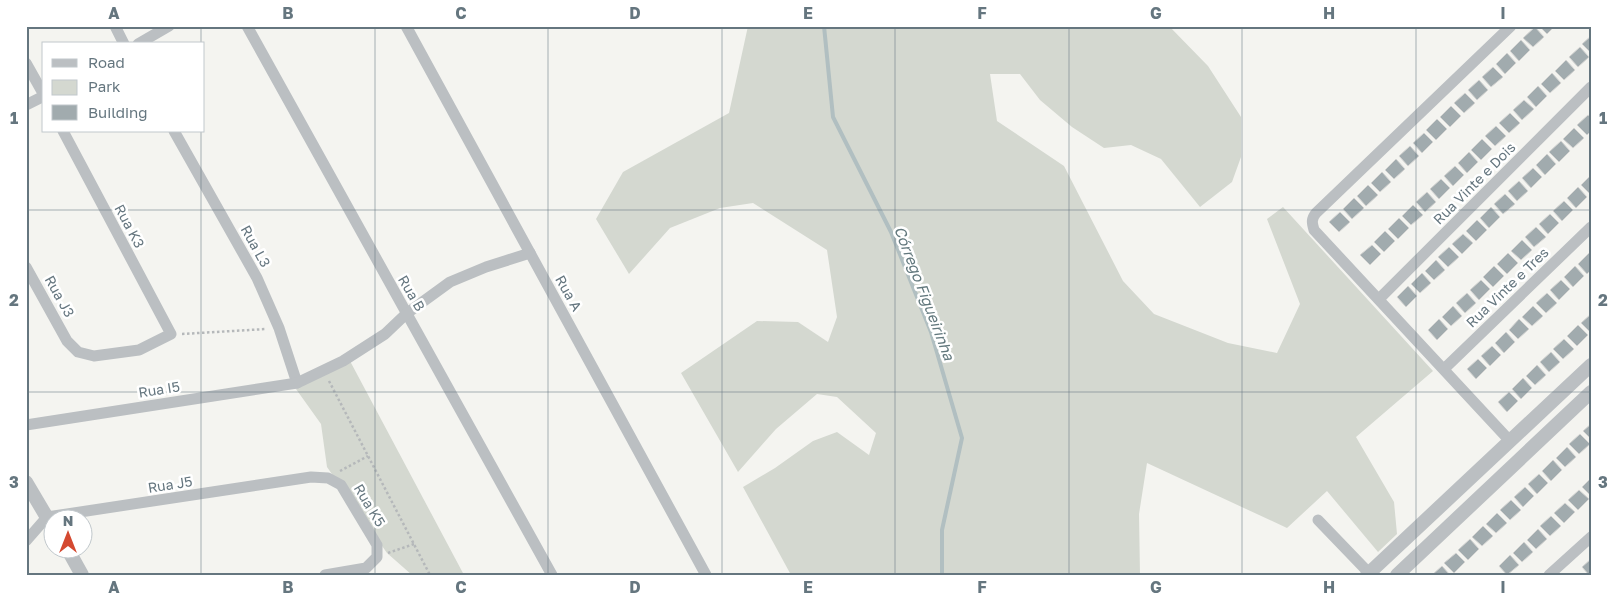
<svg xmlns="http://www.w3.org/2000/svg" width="1617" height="601" viewBox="0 0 1617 601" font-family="'Golos Text',sans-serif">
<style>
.green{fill:#d4d8d0}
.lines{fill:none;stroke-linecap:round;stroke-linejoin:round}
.stream{stroke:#b1bfc1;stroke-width:4}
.building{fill:#a1abae;stroke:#d5d5d3}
.path{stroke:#b5b8ba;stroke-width:2.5;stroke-dasharray:2.5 2.5;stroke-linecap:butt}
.minor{stroke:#bbbfc2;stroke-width:11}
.tertiary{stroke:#bbbfc2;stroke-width:14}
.grid{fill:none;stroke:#65767f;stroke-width:1;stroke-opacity:0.55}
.labels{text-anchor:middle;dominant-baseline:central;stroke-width:5;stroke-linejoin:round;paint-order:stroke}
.street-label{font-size:14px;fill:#65767f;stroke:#fff}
.water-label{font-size:15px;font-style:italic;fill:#61777c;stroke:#fff}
.neatline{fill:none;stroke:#65767f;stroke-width:2}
.grid-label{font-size:16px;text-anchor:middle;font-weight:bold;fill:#65767f}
</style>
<rect width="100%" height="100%" fill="#f4f4f0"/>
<!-- green -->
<g class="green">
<polygon points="748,26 1169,26 1208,66 1241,117 1241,157 1232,182 1200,207 1161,159 1131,145 1104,148 1072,127 1040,100 1020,74 990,74 997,121 1064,166 1123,281 1154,314 1228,343 1277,353 1300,304 1267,219 1283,207 1433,371 1356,437 1394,502 1397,534 1378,552 1327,491 1287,528 1147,463 1139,514 1140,575 791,575 743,487 775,468 813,441 837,432 869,455 876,433 837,397 817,394 776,429 738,472 681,373 757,321 798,322 828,342 837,317 827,250 753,203 720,208 670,228 629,274 596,219 623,172 729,113"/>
<polygon points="350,361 464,575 412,575 387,553 327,467 321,424 296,389"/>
</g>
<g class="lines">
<!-- stream -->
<polyline class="stream" points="824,26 833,117 891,232 931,332 962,438 942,530 942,575"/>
</g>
<!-- building -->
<g class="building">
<polygon points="1539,26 1555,26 1547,34"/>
<polygon points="1535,27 1544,37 1533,47 1523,38"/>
<polygon points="1591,36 1591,53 1582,44"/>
<polygon points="1521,40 1530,50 1519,61 1510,51"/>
<polygon points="1580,47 1589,57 1578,67 1569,57"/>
<polygon points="1507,53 1516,63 1505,74 1496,64"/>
<polygon points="1566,60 1575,70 1564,80 1555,71"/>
<polygon points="1493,67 1503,77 1491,87 1482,77"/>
<polygon points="1552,73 1561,83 1550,93 1541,84"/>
<polygon points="1479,80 1488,90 1477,100 1468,90"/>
<polygon points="1538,86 1547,96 1536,107 1527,97"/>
<polygon points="1465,93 1475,103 1464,113 1454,103"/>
<polygon points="1524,100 1534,109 1522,120 1513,110"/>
<polygon points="1451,106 1461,116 1450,127 1440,117"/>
<polygon points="1510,113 1520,123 1509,133 1499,123"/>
<polygon points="1588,115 1591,117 1591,131 1587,135 1577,125"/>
<polygon points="1437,119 1447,129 1436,140 1426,130"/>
<polygon points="1496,126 1506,136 1495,146 1485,136"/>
<polygon points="1574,128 1584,138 1573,148 1563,139"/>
<polygon points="1424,133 1433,142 1422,153 1413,143"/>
<polygon points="1482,139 1492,149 1481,160 1471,150"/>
<polygon points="1561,141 1570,151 1559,162 1549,152"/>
<polygon points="1410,146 1419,156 1408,166 1399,156"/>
<polygon points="1469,152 1478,162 1467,173 1458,163"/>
<polygon points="1547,154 1556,164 1545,175 1536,165"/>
<polygon points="1396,159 1405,169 1394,179 1385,170"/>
<polygon points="1455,166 1464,175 1453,186 1444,176"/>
<polygon points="1533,168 1542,177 1531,188 1522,178"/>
<polygon points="1382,172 1391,182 1380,192 1371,183"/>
<polygon points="1591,175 1591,194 1590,194 1581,185"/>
<polygon points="1441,179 1450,188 1439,199 1430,189"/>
<polygon points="1519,181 1528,191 1517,201 1508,191"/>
<polygon points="1368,185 1378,195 1366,206 1357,196"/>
<polygon points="1578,187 1587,197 1576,208 1567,198"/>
<polygon points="1427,192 1436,202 1425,212 1416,202"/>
<polygon points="1505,194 1515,204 1503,214 1494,204"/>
<polygon points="1354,198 1364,208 1352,219 1343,209"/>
<polygon points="1564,201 1573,210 1562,221 1553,211"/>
<polygon points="1413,205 1423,215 1411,225 1402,216"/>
<polygon points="1491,207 1500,217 1489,228 1480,218"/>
<polygon points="1340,212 1350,222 1339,232 1329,222"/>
<polygon points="1550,214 1559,223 1548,234 1539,224"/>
<polygon points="1399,218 1409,228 1398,239 1388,229"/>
<polygon points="1477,220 1487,230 1476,241 1466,231"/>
<polygon points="1536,227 1546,237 1534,247 1525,237"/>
<polygon points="1385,231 1395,241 1384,252 1374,242"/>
<polygon points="1463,234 1473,243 1462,254 1452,244"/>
<polygon points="1522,240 1532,250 1521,260 1511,251"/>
<polygon points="1372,245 1381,254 1370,265 1360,255"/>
<polygon points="1449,247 1459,257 1448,267 1438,257"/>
<polygon points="1508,253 1518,263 1507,274 1497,264"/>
<polygon points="1589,253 1591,255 1591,270 1587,274 1578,264"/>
<polygon points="1436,260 1445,270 1434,280 1425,271"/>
<polygon points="1494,266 1504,276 1493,287 1483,277"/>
<polygon points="1575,266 1584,276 1573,287 1564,277"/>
<polygon points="1422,273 1431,283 1420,293 1411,284"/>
<polygon points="1481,280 1490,289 1479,300 1470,290"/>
<polygon points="1561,280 1570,289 1559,300 1550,290"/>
<polygon points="1408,286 1417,296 1406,307 1397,297"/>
<polygon points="1467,293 1476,303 1465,313 1456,303"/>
<polygon points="1547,293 1557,303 1546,313 1536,303"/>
<polygon points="1453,306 1462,316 1451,326 1442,317"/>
<polygon points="1533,306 1543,316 1532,326 1522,317"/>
<polygon points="1591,314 1591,333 1581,323"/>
<polygon points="1439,319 1448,329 1437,340 1428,330"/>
<polygon points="1519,319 1529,329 1518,339 1509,330"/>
<polygon points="1578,325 1588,335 1577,346 1567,336"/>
<polygon points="1506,332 1515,342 1504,353 1495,343"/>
<polygon points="1564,339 1574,349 1563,359 1553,349"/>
<polygon points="1492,346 1501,355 1490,366 1481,356"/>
<polygon points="1551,352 1560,362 1549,372 1540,362"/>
<polygon points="1478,359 1487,368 1476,379 1467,369"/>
<polygon points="1537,365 1546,375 1535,385 1526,376"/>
<polygon points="1523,378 1532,388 1521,399 1512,389"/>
<polygon points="1509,392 1518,401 1507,412 1498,402"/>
<polygon points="1591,424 1591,439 1583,431"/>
<polygon points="1580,434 1590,444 1579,454 1569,444"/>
<polygon points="1567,447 1576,457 1565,467 1556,458"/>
<polygon points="1553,460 1562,470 1551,481 1542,471"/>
<polygon points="1539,474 1548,483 1537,494 1528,484"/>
<polygon points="1591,478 1591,496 1582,487"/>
<polygon points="1525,487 1534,496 1523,507 1514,497"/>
<polygon points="1579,490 1589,499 1578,510 1568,500"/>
<polygon points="1511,500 1521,510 1510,520 1500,510"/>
<polygon points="1565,503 1575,512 1564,523 1554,513"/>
<polygon points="1497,513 1507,523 1496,533 1486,524"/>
<polygon points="1551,516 1561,526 1550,536 1540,526"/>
<polygon points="1483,526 1493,536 1482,546 1472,537"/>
<polygon points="1538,529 1547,539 1536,549 1527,540"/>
<polygon points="1470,539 1479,549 1468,560 1458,550"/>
<polygon points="1524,542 1533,552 1522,562 1513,553"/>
<polygon points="1456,553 1465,562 1454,573 1444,563"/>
<polygon points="1510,555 1519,565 1507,575 1499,566"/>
<polygon points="1591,559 1591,575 1589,575 1582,567"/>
<polygon points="1442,566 1450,575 1432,575"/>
</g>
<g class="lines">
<!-- path -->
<g class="path">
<polyline points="182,334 266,329"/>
<polyline points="329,381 430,575"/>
<polyline points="340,471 368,456"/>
<polyline points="388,553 414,544"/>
</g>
<!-- minor -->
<g class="minor">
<polyline points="115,26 124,44"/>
<polyline points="247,26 552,575"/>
<polyline points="406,26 706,575"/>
<polyline points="138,44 169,26"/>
<polyline points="26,63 44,95"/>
<polyline points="26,105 44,96"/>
<polyline points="174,131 257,278 279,328 297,383"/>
<polyline points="26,267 67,341 78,352 94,356 139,350 171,334 63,131"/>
<polyline points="1379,299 1591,87"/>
<polyline points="1444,369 1591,227"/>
<polyline points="26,425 297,383 343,361 385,334 406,314 450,282 486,267 530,253"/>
<path d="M 1510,441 L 1314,230 C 1312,223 1311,219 1316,213 L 1511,26"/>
<polyline points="1318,520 1369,573"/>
<polyline points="26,541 47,517 311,477 328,478 341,485 377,545 377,557 366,568 325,575"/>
<polyline points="1549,575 1591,537"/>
</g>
<!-- tertiary -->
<g class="tertiary">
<polyline points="26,482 52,526"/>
<polyline points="67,548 82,575"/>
<polyline points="1367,575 1591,365"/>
<polyline points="1397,575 1591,392"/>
</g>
</g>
<!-- grid -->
<path class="grid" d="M 201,26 L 201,44M 375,26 L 375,575M 548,26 L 548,575M 722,26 L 722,575M 895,26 L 895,575M 1069,26 L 1069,575M 1242,26 L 1242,575M 1416,26 L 1416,575M 201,131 L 201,575M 26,210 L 1591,210M 26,392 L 1591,392"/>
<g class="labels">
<!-- street labels -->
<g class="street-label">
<text transform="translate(1474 183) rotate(-45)">Rua Vinte e Dois</text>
<text transform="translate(130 226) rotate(62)">Rua K3</text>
<text transform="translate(256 246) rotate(61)">Rua L3</text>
<text transform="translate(1507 287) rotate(-44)">Rua Vinte e Tres</text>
<text transform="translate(412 293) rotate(60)">Rua B</text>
<text transform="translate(569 293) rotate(61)">Rua A</text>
<text transform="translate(60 296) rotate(61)">Rua J3</text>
<text transform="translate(159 389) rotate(-9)">Rua I5</text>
<text transform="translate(170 484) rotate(-9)">Rua J5</text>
<text transform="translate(370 505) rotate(59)">Rua K5</text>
</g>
<!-- water labels -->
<g class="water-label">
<text transform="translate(925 293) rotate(69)">Córrego Figueirinha</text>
</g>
</g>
<!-- border -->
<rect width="1617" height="601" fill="none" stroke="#ffffff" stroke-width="55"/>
<!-- legend -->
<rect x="42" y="42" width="162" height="90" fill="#ffffff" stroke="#c1c8cc"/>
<rect x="52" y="59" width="25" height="8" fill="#bbbfc2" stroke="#c1c8cc"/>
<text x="88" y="68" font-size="15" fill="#65767f">Road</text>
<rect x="52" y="80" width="25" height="15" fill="#d4d8d0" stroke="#c1c8cc"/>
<text x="88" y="92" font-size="15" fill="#65767f">Park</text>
<rect x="52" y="105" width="25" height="15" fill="#a1abae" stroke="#c1c8cc"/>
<text x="88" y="118" font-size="15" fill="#65767f">Building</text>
<!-- north arrow -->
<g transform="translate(68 534)"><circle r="24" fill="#ffffff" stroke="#c1c8cc"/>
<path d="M0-4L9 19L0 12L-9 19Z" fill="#d44930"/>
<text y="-8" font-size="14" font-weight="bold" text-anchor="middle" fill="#65767f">N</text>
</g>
<rect x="28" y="28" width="1562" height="546" class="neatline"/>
<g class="grid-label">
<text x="114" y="19">A</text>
<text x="288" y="19">B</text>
<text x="461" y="19">C</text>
<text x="635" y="19">D</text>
<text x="808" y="19">E</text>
<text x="982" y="19">F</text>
<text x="1156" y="19">G</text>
<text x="1329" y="19">H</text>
<text x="1503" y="19">I</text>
<text x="14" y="124">1</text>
<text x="1603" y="124">1</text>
<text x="14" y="306">2</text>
<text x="1603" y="306">2</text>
<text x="14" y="488">3</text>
<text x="1603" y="488">3</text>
<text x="114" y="593">A</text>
<text x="288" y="593">B</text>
<text x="461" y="593">C</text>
<text x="635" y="593">D</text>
<text x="808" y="593">E</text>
<text x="982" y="593">F</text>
<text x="1156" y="593">G</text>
<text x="1329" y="593">H</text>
<text x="1503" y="593">I</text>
</g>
</svg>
